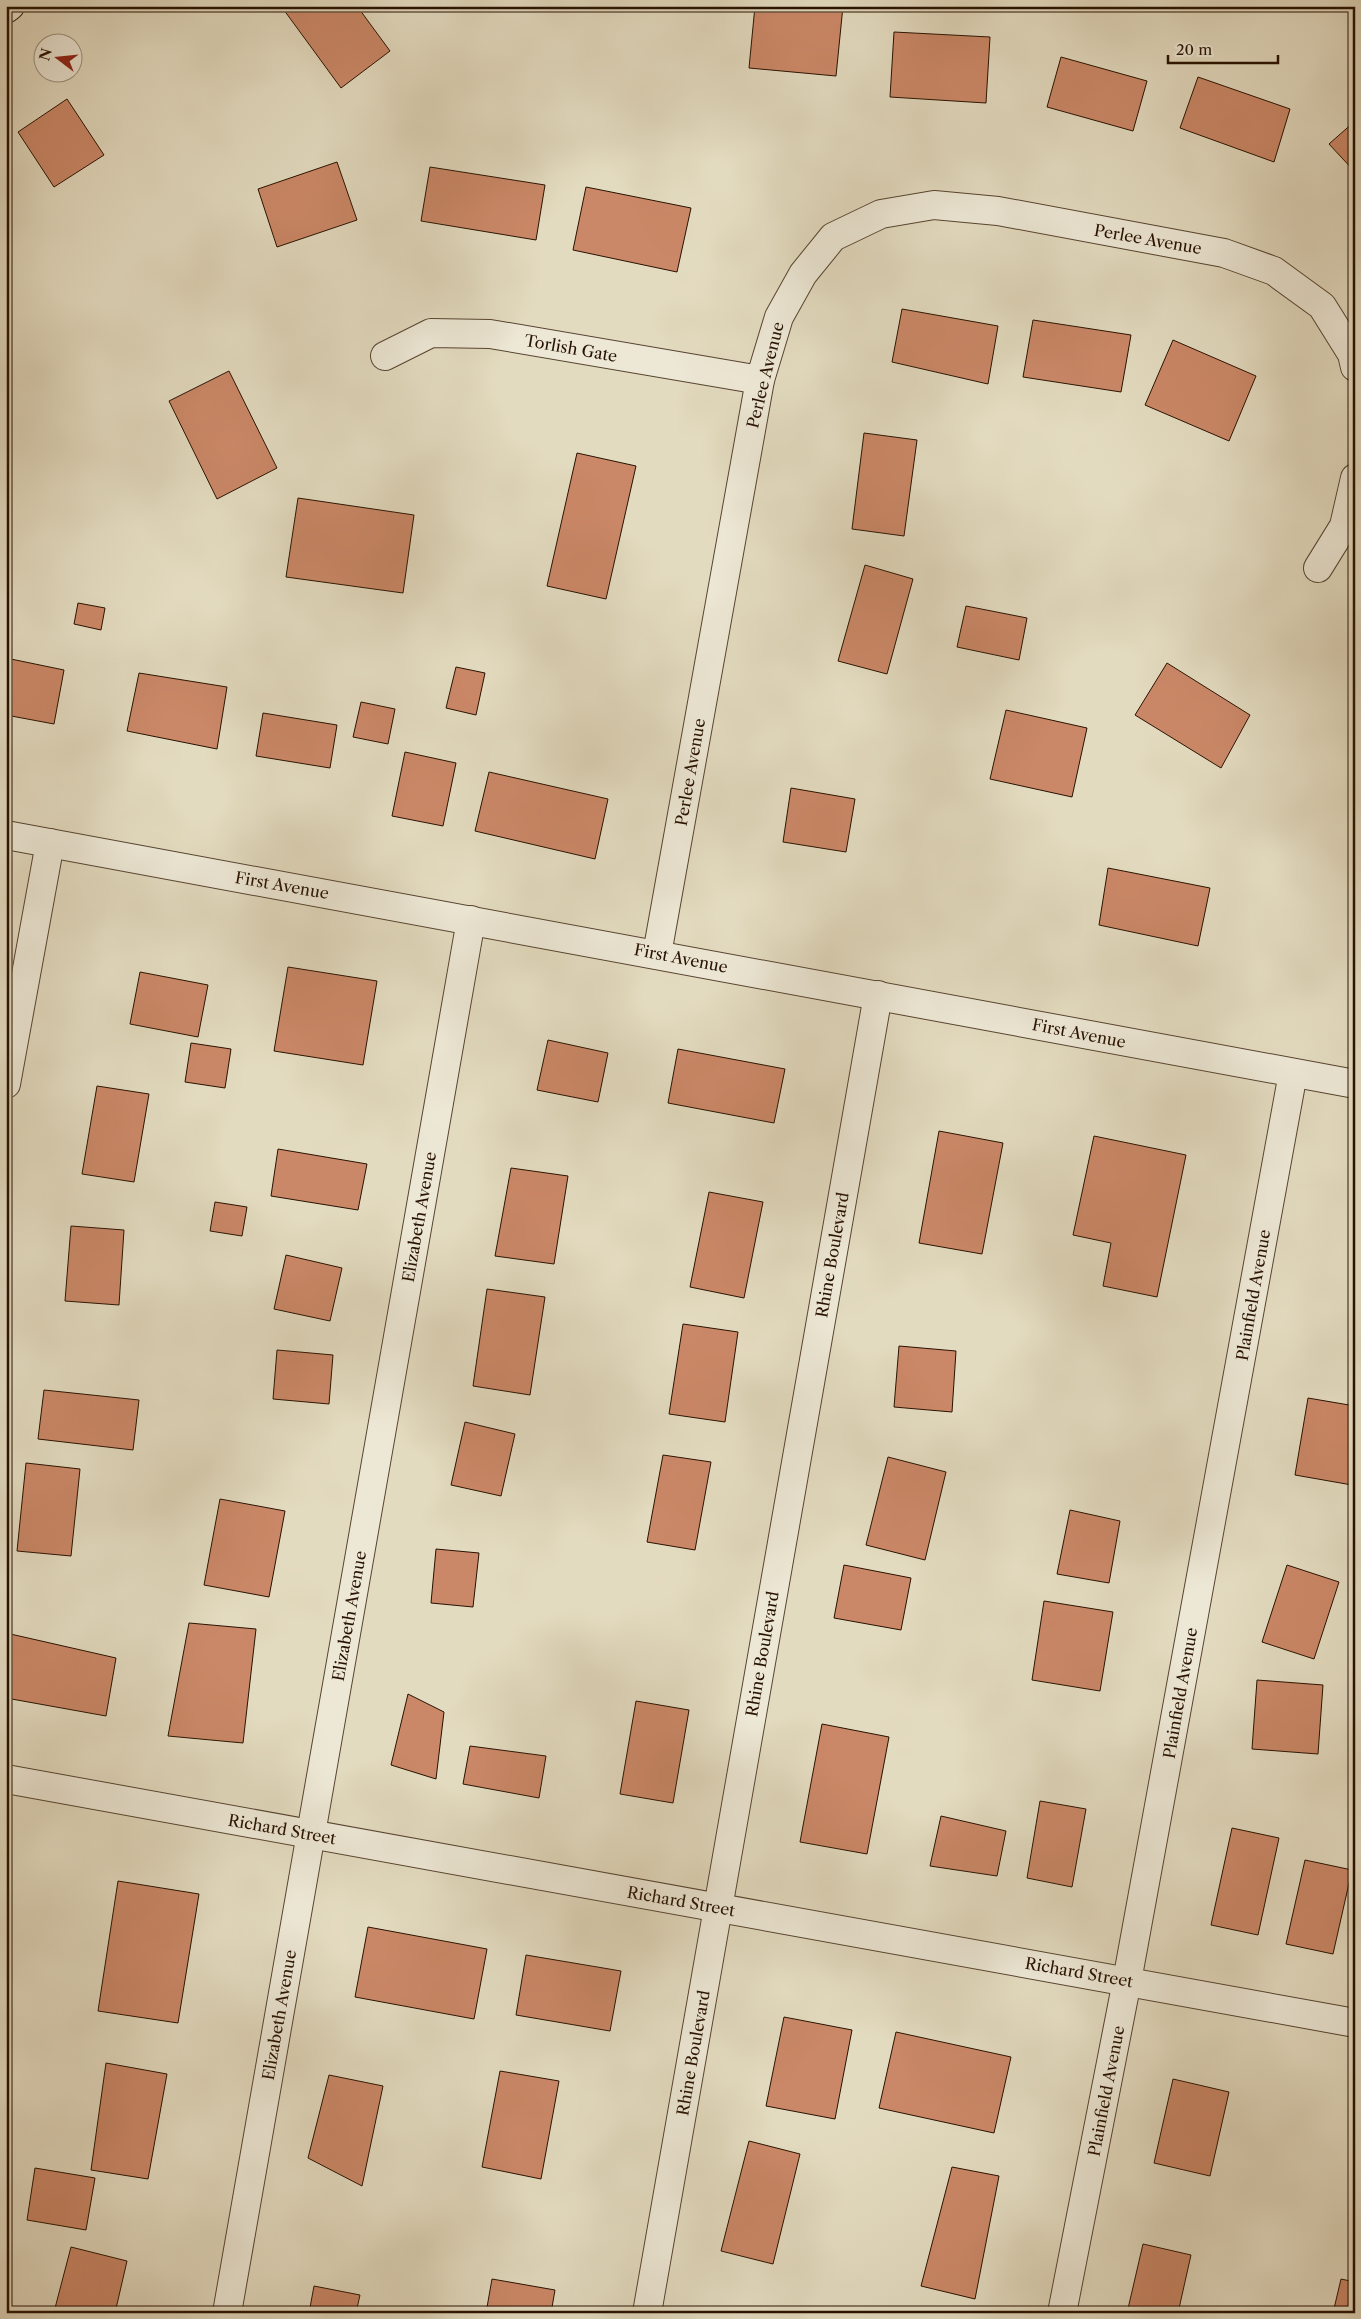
<svg xmlns="http://www.w3.org/2000/svg" width="1361" height="2319" viewBox="0 0 1361 2319" font-family="'Libre Caslon Text',serif">
<style>
.building{fill:#cb8868;stroke:#281200}
.lines{fill:none;stroke-linecap:round;stroke-linejoin:round}
.minor-casing{stroke:#574430;stroke-width:30}
.tertiary-casing{stroke:#574430;stroke-width:30}
.secondary-casing{stroke:#281200;stroke-width:30}
.minor{stroke:#ede8d6;stroke-width:28}
.tertiary{stroke:#ede8d6;stroke-width:28}
.secondary{stroke:#ede8d6;stroke-width:28}
.labels{text-anchor:middle;dominant-baseline:central;stroke-width:4;stroke-linejoin:round;paint-order:stroke}
.street-label{font-size:16px;fill:#281200;stroke:#ede8d6}
</style>
<rect width="100%" height="100%" fill="#e3dbc0"/>
<filter id="stains"><feTurbulence type="fractalNoise" baseFrequency=".004" numOctaves="4"/><feColorMatrix values="0 0 0 0 .2 0 0 0 0 .09 0 0 0 0 .02 0 0 0 .5 -.17"/></filter>
<radialGradient id="worn" r=".72"><stop offset=".6" stop-color="#630" stop-opacity="0"/><stop offset="1" stop-color="#630" stop-opacity=".3"/></radialGradient>
<!-- building -->
<g class="building">
<polygon points="281,6 357,6 390,51 341,88"/>
<polygon points="755,6 843,6 836,76 749,68"/>
<polygon points="894,32 990,37 986,103 890,97"/>
<polygon points="1061,57 1147,81 1133,131 1047,107"/>
<polygon points="1198,77 1290,109 1274,162 1180,128"/>
<polygon points="67,99 104,155 54,187 18,132"/>
<polygon points="1355,121 1355,172 1329,144"/>
<polygon points="337,162 357,220 277,247 258,189"/>
<polygon points="430,167 545,185 536,240 421,221"/>
<polygon points="586,187 691,208 677,272 573,250"/>
<polygon points="902,309 998,326 988,384 892,362"/>
<polygon points="1033,320 1131,335 1121,392 1023,377"/>
<polygon points="1173,340 1256,376 1229,441 1145,405"/>
<polygon points="229,371 277,468 217,499 169,401"/>
<polygon points="864,433 917,440 904,536 852,529"/>
<polygon points="577,453 636,466 606,599 547,586"/>
<polygon points="298,498 414,515 403,593 286,577"/>
<polygon points="865,565 913,579 887,674 838,661"/>
<polygon points="78,603 105,608 101,630 74,624"/>
<polygon points="966,606 1027,618 1019,660 957,647"/>
<polygon points="6,658 64,670 54,724 6,715"/>
<polygon points="1167,663 1250,715 1221,768 1135,715"/>
<polygon points="456,667 485,673 476,715 446,708"/>
<polygon points="139,673 227,687 217,749 127,731"/>
<polygon points="361,702 395,709 388,744 353,737"/>
<polygon points="1006,710 1087,728 1072,797 990,779"/>
<polygon points="263,713 337,725 330,768 256,756"/>
<polygon points="405,752 456,763 443,826 392,816"/>
<polygon points="489,772 608,799 595,859 475,831"/>
<polygon points="791,788 855,799 846,852 783,842"/>
<polygon points="1108,868 1210,888 1198,946 1099,925"/>
<polygon points="288,967 377,981 363,1065 274,1051"/>
<polygon points="140,972 208,985 198,1037 130,1024"/>
<polygon points="548,1040 608,1053 598,1102 537,1090"/>
<polygon points="191,1043 231,1049 225,1088 185,1082"/>
<polygon points="678,1049 785,1069 774,1123 668,1103"/>
<polygon points="97,1086 149,1094 134,1182 82,1174"/>
<polygon points="939,1131 1003,1143 982,1254 919,1243"/>
<polygon points="1094,1136 1186,1155 1157,1297 1103,1286 1111,1243 1073,1235"/>
<polygon points="278,1149 367,1164 358,1210 271,1196"/>
<polygon points="511,1168 568,1176 554,1264 495,1256"/>
<polygon points="709,1192 763,1202 744,1298 690,1287"/>
<polygon points="215,1202 247,1207 242,1236 210,1231"/>
<polygon points="71,1226 124,1230 119,1305 65,1301"/>
<polygon points="286,1255 342,1268 330,1321 274,1309"/>
<polygon points="487,1289 545,1297 530,1395 473,1386"/>
<polygon points="683,1324 738,1332 725,1422 669,1414"/>
<polygon points="899,1346 956,1351 952,1412 894,1407"/>
<polygon points="277,1350 333,1355 329,1404 273,1399"/>
<polygon points="44,1390 139,1400 133,1450 38,1439"/>
<polygon points="1308,1398 1355,1406 1355,1469 1352,1485 1295,1475"/>
<polygon points="465,1422 515,1434 501,1496 451,1485"/>
<polygon points="663,1455 711,1462 695,1550 647,1542"/>
<polygon points="888,1457 946,1472 925,1560 866,1545"/>
<polygon points="26,1463 80,1469 71,1556 17,1551"/>
<polygon points="220,1499 285,1511 269,1597 204,1585"/>
<polygon points="1070,1510 1120,1521 1109,1583 1057,1574"/>
<polygon points="436,1549 479,1553 473,1607 431,1603"/>
<polygon points="844,1565 911,1578 901,1630 834,1618"/>
<polygon points="1287,1565 1339,1582 1314,1659 1262,1642"/>
<polygon points="1044,1601 1113,1612 1100,1691 1032,1680"/>
<polygon points="189,1623 256,1629 243,1743 168,1736"/>
<polygon points="6,1633 116,1658 106,1716 6,1698"/>
<polygon points="1257,1680 1323,1685 1318,1754 1252,1749"/>
<polygon points="408,1694 444,1712 436,1779 391,1765"/>
<polygon points="636,1701 689,1710 673,1803 620,1794"/>
<polygon points="822,1724 889,1737 867,1854 800,1842"/>
<polygon points="470,1746 546,1756 539,1798 463,1784"/>
<polygon points="1040,1801 1086,1809 1072,1887 1027,1878"/>
<polygon points="941,1816 1006,1831 997,1876 930,1866"/>
<polygon points="1232,1828 1279,1838 1258,1935 1211,1925"/>
<polygon points="6,1855 11,1855 6,1889"/>
<polygon points="1305,1860 1352,1870 1333,1954 1286,1944"/>
<polygon points="118,1881 199,1894 178,2023 98,2011"/>
<polygon points="368,1927 487,1949 474,2019 355,1997"/>
<polygon points="526,1955 621,1971 610,2031 516,2015"/>
<polygon points="784,2017 852,2030 835,2119 766,2106"/>
<polygon points="896,2032 1011,2057 994,2133 879,2108"/>
<polygon points="106,2063 167,2074 148,2179 91,2170"/>
<polygon points="500,2071 559,2081 541,2179 482,2167"/>
<polygon points="329,2075 383,2086 362,2186 308,2158"/>
<polygon points="1173,2079 1229,2092 1210,2176 1154,2163"/>
<polygon points="749,2141 800,2154 773,2264 721,2251"/>
<polygon points="952,2167 999,2176 975,2299 921,2286"/>
<polygon points="35,2168 95,2178 86,2230 27,2220"/>
<polygon points="1143,2244 1191,2255 1178,2313 1127,2313"/>
<polygon points="71,2247 127,2261 115,2313 54,2312"/>
<polygon points="492,2279 555,2290 551,2313 486,2313"/>
<polygon points="1341,2279 1355,2282 1355,2313 1333,2313"/>
<polygon points="314,2286 360,2295 356,2313 309,2313"/>
</g>
<g class="lines">
<defs>
<g id="minor">
<polyline points="385,356 431,333 490,334 760,380"/>
<polyline points="1318,568 1344,526 1355,478"/>
<polyline points="657,954 760,380 779,317 803,274 833,237 881,214 934,205 998,211 1224,253 1274,271 1322,306 1352,354 1355,367"/>
<polyline points="6,1084 50,843"/>
<polyline points="6,1779 1355,2023"/>
<polyline points="227,2313 471,920"/>
<polyline points="647,2313 878,995"/>
<polyline points="1062,2313 1127,1981 1293,1073"/>
</g>
<polyline id="tertiary" points="6,835 1355,1084"/>
<polyline id="secondary" points="6,9 10,6"/>
</defs>
<!-- minor casing -->
<use href="#minor" class="minor-casing"/>
<!-- tertiary casing -->
<use href="#tertiary" class="tertiary-casing"/>
<!-- secondary casing -->
<use href="#secondary" class="secondary-casing"/>
<!-- minor -->
<use href="#minor" class="minor"/>
<!-- tertiary -->
<use href="#tertiary" class="tertiary"/>
<!-- secondary -->
<use href="#secondary" class="secondary"/>
</g>
<g class="labels">
<!-- street labels -->
<g class="street-label">
<text transform="translate(1148 239) rotate(10)">Perlee Avenue</text>
<text transform="translate(571 348) rotate(10)">Torlish Gate</text>
<text transform="translate(765 375) rotate(-76)">Perlee Avenue</text>
<text transform="translate(690 772) rotate(-80)">Perlee Avenue</text>
<text transform="translate(282 885) rotate(10)">First Avenue</text>
<text transform="translate(681 958) rotate(11)">First Avenue</text>
<text transform="translate(1079 1033) rotate(11)">First Avenue</text>
<text transform="translate(419 1217) rotate(-80)">Elizabeth Avenue</text>
<text transform="translate(832 1255) rotate(-80)">Rhine Boulevard</text>
<text transform="translate(1253 1295) rotate(-80)">Plainfield Avenue</text>
<text transform="translate(349 1616) rotate(-80)">Elizabeth Avenue</text>
<text transform="translate(762 1654) rotate(-80)">Rhine Boulevard</text>
<text transform="translate(1180 1693) rotate(-80)">Plainfield Avenue</text>
<text transform="translate(282 1829) rotate(10)">Richard Street</text>
<text transform="translate(681 1901) rotate(10)">Richard Street</text>
<text transform="translate(1079 1972) rotate(10)">Richard Street</text>
<text transform="translate(279 2015) rotate(-80)">Elizabeth Avenue</text>
<text transform="translate(693 2053) rotate(-80)">Rhine Boulevard</text>
<text transform="translate(1106 2091) rotate(-79)">Plainfield Avenue</text>
</g>
</g>
<!-- margin -->
<rect width="1361" height="2319" fill="none" stroke="#e3dbc0" stroke-width="25"/>
<rect x="8" y="8" width="1346" height="2304" fill="none" stroke="#281200" stroke-width="2.5"/>
<rect x="12" y="12" width="1336" height="2294" fill="none" stroke="#281200"/>
<!-- north arrow -->
<g transform="translate(58 58) rotate(286)"><circle r="24" fill="#ede8d6" stroke="#9e9280"/>
<path d="M0-4L9 19L0 12L-9 19Z" fill="#8f2418"/>
<text y="-8" font-size="14" font-weight="bold" text-anchor="middle" fill="#281200">N</text>
</g>
<!-- scale -->
<path d="M1168 55v8h110v-8" fill="none" stroke="#281200" stroke-width="2.5"/>
<text x="1176" y="55" font-size="15" fill="#281200" stroke="#ede8d6" stroke-width="4" paint-order="stroke">20 m</text>
<rect width="100%" height="100%" filter="url(#stains)"/>
<rect width="100%" height="100%" fill="url(#worn)"/>
</svg>
